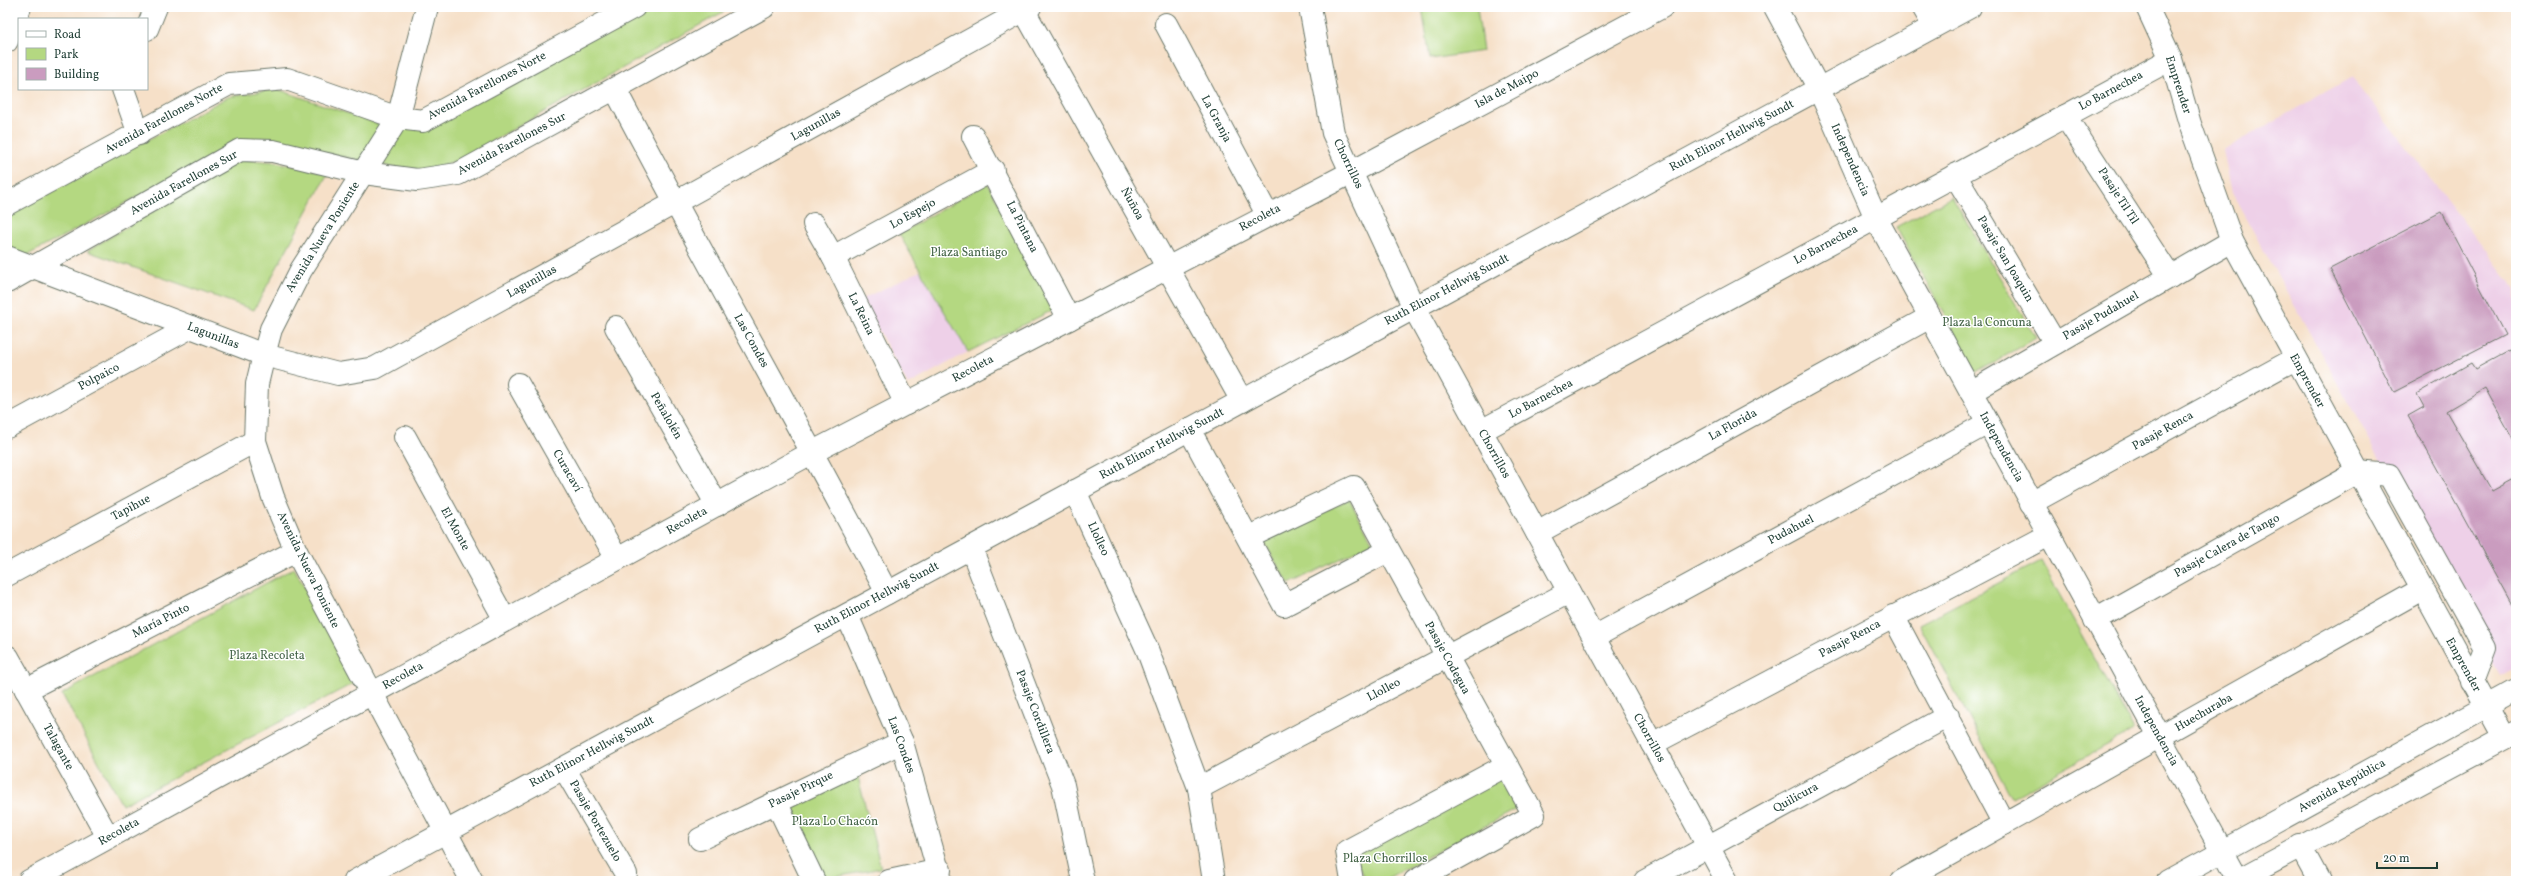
<svg xmlns="http://www.w3.org/2000/svg" width="2523" height="888" viewBox="0 0 2523 888" font-family="Vollkorn,serif">
<style>
.built{fill:#eed0e8}
.green{fill:#b4d881;stroke:#6a8a5a}
.building{fill:#ca9cbf}
.lines{fill:none;stroke-linecap:round;stroke-linejoin:round}
.minor-casing{stroke:#6a7668;stroke-width:24}
.path{stroke:#6a7668;stroke-width:2.5;stroke-dasharray:3 3;stroke-linecap:butt}
.minor{stroke:#fff;stroke-width:22}
.labels{text-anchor:middle;dominant-baseline:central;stroke-width:3;stroke-linejoin:round;paint-order:stroke}
.street-label{font-size:12px;fill:#1f3d34;stroke:#fff}
.park-label{font-size:12px;fill:#446447;stroke:#fff}
</style>
<rect width="100%" height="100%" fill="#fff"/>
<filter id="ink" filterUnits="userSpaceOnUse"><feTurbulence type="fractalNoise" baseFrequency=".025" numOctaves="2"/><feDisplacementMap in="SourceGraphic" scale="8" xChannelSelector="R" yChannelSelector="G"/><feConvolveMatrix kernelMatrix="1 2 1 2 8 2 1 2 1" color-interpolation-filters="sRGB"/></filter>
<filter id="wash" filterUnits="userSpaceOnUse"><feTurbulence type="fractalNoise" baseFrequency=".012" numOctaves="4" result="noise"/><feDisplacementMap in="SourceGraphic" scale="16" xChannelSelector="R" yChannelSelector="G"/><feGaussianBlur stdDeviation="0.9" result="paint"/><feColorMatrix in="noise" values="0 0 0 0 0 0 0 0 0 0 0 0 0 0 0 0 0 1.4 0 .05"/><feComposite in="paint" operator="in"/></filter>
<g filter="url(#wash)">
<rect width="100%" height="100%" fill="#f6e0c8"/>
<!-- built -->
<g class="built">
<polygon points="2352,77 2516,290 2516,667 2500,676 2232,193 2223,150"/>
<polygon points="920,271 968,352 908,385 862,299"/>
</g>
<!-- green -->
<g class="green">
<polygon points="645,7 732,7 458,160 419,173 275,142 237,144 7,266 7,215 228,97 277,89 387,127"/>
<polygon points="1422,7 1477,7 1483,51 1430,59"/>
<polygon points="240,159 275,162 328,173 254,310 87,251"/>
<polygon points="987,183 1059,307 968,352 899,234"/>
<polygon points="1952,197 2036,338 1976,373 1896,227"/>
<polygon points="1349,499 1373,543 1289,584 1263,541"/>
<polygon points="2041,561 2134,730 2012,798 1919,624"/>
<polygon points="294,568 356,682 122,805 62,694"/>
<polygon points="857,773 881,868 825,879 790,805"/>
<polygon points="1501,778 1519,808 1382,881 1365,881 1354,855"/>
</g>
<g id="blocks">
<!-- building -->
<g class="building">
<polygon points="2441,212 2505,335 2394,392 2330,269"/>
<polygon points="2510,350 2516,361 2516,444 2485,388 2446,411 2492,491 2516,478 2516,612 2408,416 2424,407 2417,394 2471,363 2475,369"/>
</g>
</g>
</g>
<g filter="url(#ink)">
<use href="#blocks" fill-opacity="0" stroke="#6a7668" stroke-width="1"/>
<g class="lines">
<defs>
<g id="minor">
<polyline points="427,7 398,118 301,270 271,329 264,355 257,384 255,441 273,497 296,551 472,881"/>
<polyline points="1022,7 1242,401"/>
<polyline points="1310,7 1333,133 1414,308 1727,881"/>
<polyline points="1775,7 1819,89 1876,218 2238,880"/>
<polyline points="1923,7 1934,26"/>
<polyline points="2147,7 2171,59 2190,124 2232,241 2504,738"/>
<polyline points="1166,24 1267,214"/>
<polyline points="147,29 156,7"/>
<polyline points="7,41 20,7"/>
<polyline points="123,89 139,134"/>
<path d="M 615,89 C 703,258 799,424 887,593"/>
<polyline points="2065,116 2170,277"/>
<polyline points="973,136 1069,319"/>
<polyline points="1955,175 2055,343"/>
<polyline points="7,204 229,84 287,79 398,118 423,121 634,7"/>
<polyline points="814,224 833,257 906,404"/>
<polyline points="7,257 264,355 338,374 375,368 1030,7"/>
<polyline points="833,257 993,170"/>
<polyline points="7,282 240,150 273,151 364,173 417,180 458,174 764,7"/>
<polyline points="616,327 717,505"/>
<polyline points="518,384 617,559"/>
<polyline points="1971,392 2232,241"/>
<polyline points="7,427 191,327"/>
<polyline points="1189,429 1284,605 1388,551"/>
<polyline points="1481,431 2171,59"/>
<polyline points="405,437 505,620"/>
<polyline points="2358,472 2389,475 2485,648 2472,682"/>
<polyline points="1075,491 1147,649 1199,788 1214,881"/>
<polyline points="2031,503 2295,359"/>
<polyline points="1537,533 1930,317"/>
<polyline points="1249,537 1354,487 1534,815 1415,881"/>
<polyline points="971,548 1063,785 1083,881"/>
<polyline points="7,575 255,441"/>
<polyline points="847,615 902,742 941,881"/>
<polyline points="1893,616 2004,824"/>
<polyline points="2095,620 2358,472"/>
<polyline points="1594,637 1988,423"/>
<polyline points="8,657 108,837"/>
<polyline points="26,690 296,551"/>
<polyline points="1652,744 2049,535"/>
<polyline points="564,768 626,874"/>
<polyline points="1199,788 1569,592"/>
<polyline points="776,802 814,881"/>
<polyline points="700,839 902,742"/>
<polyline points="2300,846 2319,881"/>
<polyline points="29,881 813,452 1352,172 1662,7"/>
<polyline points="355,881 1970,7"/>
<polyline points="889,881 940,870"/>
<polyline points="1352,881 1347,851 1507,765"/>
<polyline points="1645,881 1948,716"/>
<polyline points="1902,881 2422,589"/>
<polyline points="2168,881 2516,690"/>
<polyline points="2237,881 2516,732"/>
</g>
</defs>
<!-- minor casing -->
<use href="#minor" class="minor-casing"/>
<!-- path -->
<polyline class="path" points="2143,881 2148,878"/>
<!-- minor -->
<use href="#minor" class="minor"/>
</g>
</g>
<g class="labels">
<!-- street labels -->
<g class="street-label">
<text transform="translate(2178 85) rotate(72)">Emprender</text>
<text transform="translate(487 86) rotate(-28)">Avenida Farellones Norte</text>
<text transform="translate(1507 89) rotate(-28)">Isla de Maipo</text>
<text transform="translate(2111 91) rotate(-28)">Lo Barnechea</text>
<text transform="translate(164 119) rotate(-29)">Avenida Farellones Norte</text>
<text transform="translate(1216 119) rotate(62)">La Granja</text>
<text transform="translate(816 125) rotate(-29)">Lagunillas</text>
<text transform="translate(1732 136) rotate(-28)">Ruth Elinor Hellwig Sundt</text>
<text transform="translate(512 144) rotate(-28)">Avenida Farellones Sur</text>
<text transform="translate(1850 160) rotate(66)">Independencia</text>
<text transform="translate(1348 164) rotate(64)">Chorrillos</text>
<text transform="translate(184 183) rotate(-29)">Avenida Farellones Sur</text>
<text transform="translate(2118 196) rotate(57)">Pasaje Til Til</text>
<text transform="translate(1132 204) rotate(61)">Ñuñoa</text>
<text transform="translate(913 214) rotate(-29)">Lo Espejo</text>
<text transform="translate(1260 218) rotate(-28)">Recoleta</text>
<text transform="translate(1022 227) rotate(63)">La Pintana</text>
<text transform="translate(323 237) rotate(-58)">Avenida Nueva Poniente</text>
<text transform="translate(1826 245) rotate(-28)">Lo Barnechea</text>
<text transform="translate(2005 259) rotate(59)">Pasaje San Joaquin</text>
<text transform="translate(532 282) rotate(-29)">Lagunillas</text>
<text transform="translate(1447 290) rotate(-28)">Ruth Elinor Hellwig Sundt</text>
<text transform="translate(861 314) rotate(64)">La Reina</text>
<text transform="translate(2101 316) rotate(-30)">Pasaje Pudahuel</text>
<text transform="translate(213 336) rotate(21)">Lagunillas</text>
<text transform="translate(751 341) rotate(61)">Las Condes</text>
<text transform="translate(973 369) rotate(-28)">Recoleta</text>
<text transform="translate(99 377) rotate(-28)">Polpaico</text>
<text transform="translate(2307 381) rotate(61)">Emprender</text>
<text transform="translate(1541 399) rotate(-28)">Lo Barnechea</text>
<text transform="translate(666 416) rotate(60)">Peñalolén</text>
<text transform="translate(1733 425) rotate(-29)">La Florida</text>
<text transform="translate(2163 431) rotate(-29)">Pasaje Renca</text>
<text transform="translate(1162 444) rotate(-28)">Ruth Elinor Hellwig Sundt</text>
<text transform="translate(2001 447) rotate(61)">Independencia</text>
<text transform="translate(1494 454) rotate(61)">Chorrillos</text>
<text transform="translate(567 471) rotate(60)">Curacaví</text>
<text transform="translate(131 508) rotate(-28)">Tapihue</text>
<text transform="translate(687 521) rotate(-29)">Recoleta</text>
<text transform="translate(455 529) rotate(61)">El Monte</text>
<text transform="translate(1791 530) rotate(-28)">Pudahuel</text>
<text transform="translate(1098 539) rotate(65)">Llolleo</text>
<text transform="translate(2227 546) rotate(-29)">Pasaje Calera de Tango</text>
<text transform="translate(308 570) rotate(64)">Avenida Nueva Poniente</text>
<text transform="translate(877 598) rotate(-28)">Ruth Elinor Hellwig Sundt</text>
<text transform="translate(161 621) rotate(-27)">María Pinto</text>
<text transform="translate(1850 639) rotate(-28)">Pasaje Renca</text>
<text transform="translate(1447 658) rotate(61)">Pasaje Codegua</text>
<text transform="translate(2463 665) rotate(61)">Emprender</text>
<text transform="translate(403 676) rotate(-29)">Recoleta</text>
<text transform="translate(1384 690) rotate(-28)">Llolleo</text>
<text transform="translate(1035 712) rotate(69)">Pasaje Cordillera</text>
<text transform="translate(2204 713) rotate(-30)">Huechuraba</text>
<text transform="translate(2156 731) rotate(61)">Independencia</text>
<text transform="translate(1649 738) rotate(61)">Chorrillos</text>
<text transform="translate(901 745) rotate(70)">Las Condes</text>
<text transform="translate(58 747) rotate(61)">Talagante</text>
<text transform="translate(592 752) rotate(-28)">Ruth Elinor Hellwig Sundt</text>
<text transform="translate(2342 786) rotate(-29)">Avenida República</text>
<text transform="translate(801 790) rotate(-26)">Pasaje Pirque</text>
<text transform="translate(1796 798) rotate(-29)">Quilicura</text>
<text transform="translate(595 821) rotate(60)">Pasaje Portezuelo</text>
<text transform="translate(119 832) rotate(-29)">Recoleta</text>
</g>
<!-- park labels -->
<g class="park-label">
<text x="969" y="253">Plaza Santiago</text>
<text x="1987" y="323">Plaza la Concuna</text>
<text x="267" y="656">Plaza Recoleta</text>
<text x="835" y="822">Plaza Lo Chacón</text>
<text x="1385" y="859">Plaza Chorrillos</text>
</g>
</g>
<!-- margin -->
<rect width="2523" height="888" fill="none" stroke="#fff" stroke-width="24"/>
<!-- legend -->
<rect x="18" y="18" width="130" height="72" fill="#ffffff" stroke="#a5b1ae"/>
<rect x="26" y="31" width="20" height="6" fill="#ffffff" stroke="#a5b1ae"/>
<text x="54" y="38" font-size="12" fill="#1f3d34">Road</text>
<rect x="26" y="48" width="20" height="12" fill="#b4d881" stroke="#a5b1ae"/>
<text x="54" y="58" font-size="12" fill="#1f3d34">Park</text>
<rect x="26" y="68" width="20" height="12" fill="#ca9cbf" stroke="#a5b1ae"/>
<text x="54" y="78" font-size="12" fill="#1f3d34">Building</text>
<!-- scale -->
<path d="M2377 862v6h60v-6" fill="none" stroke="#1f3d34" stroke-width="2"/>
<text x="2383" y="862" font-size="12" fill="#1f3d34" stroke="#ffffff" stroke-width="3" paint-order="stroke">20 m</text>
</svg>
